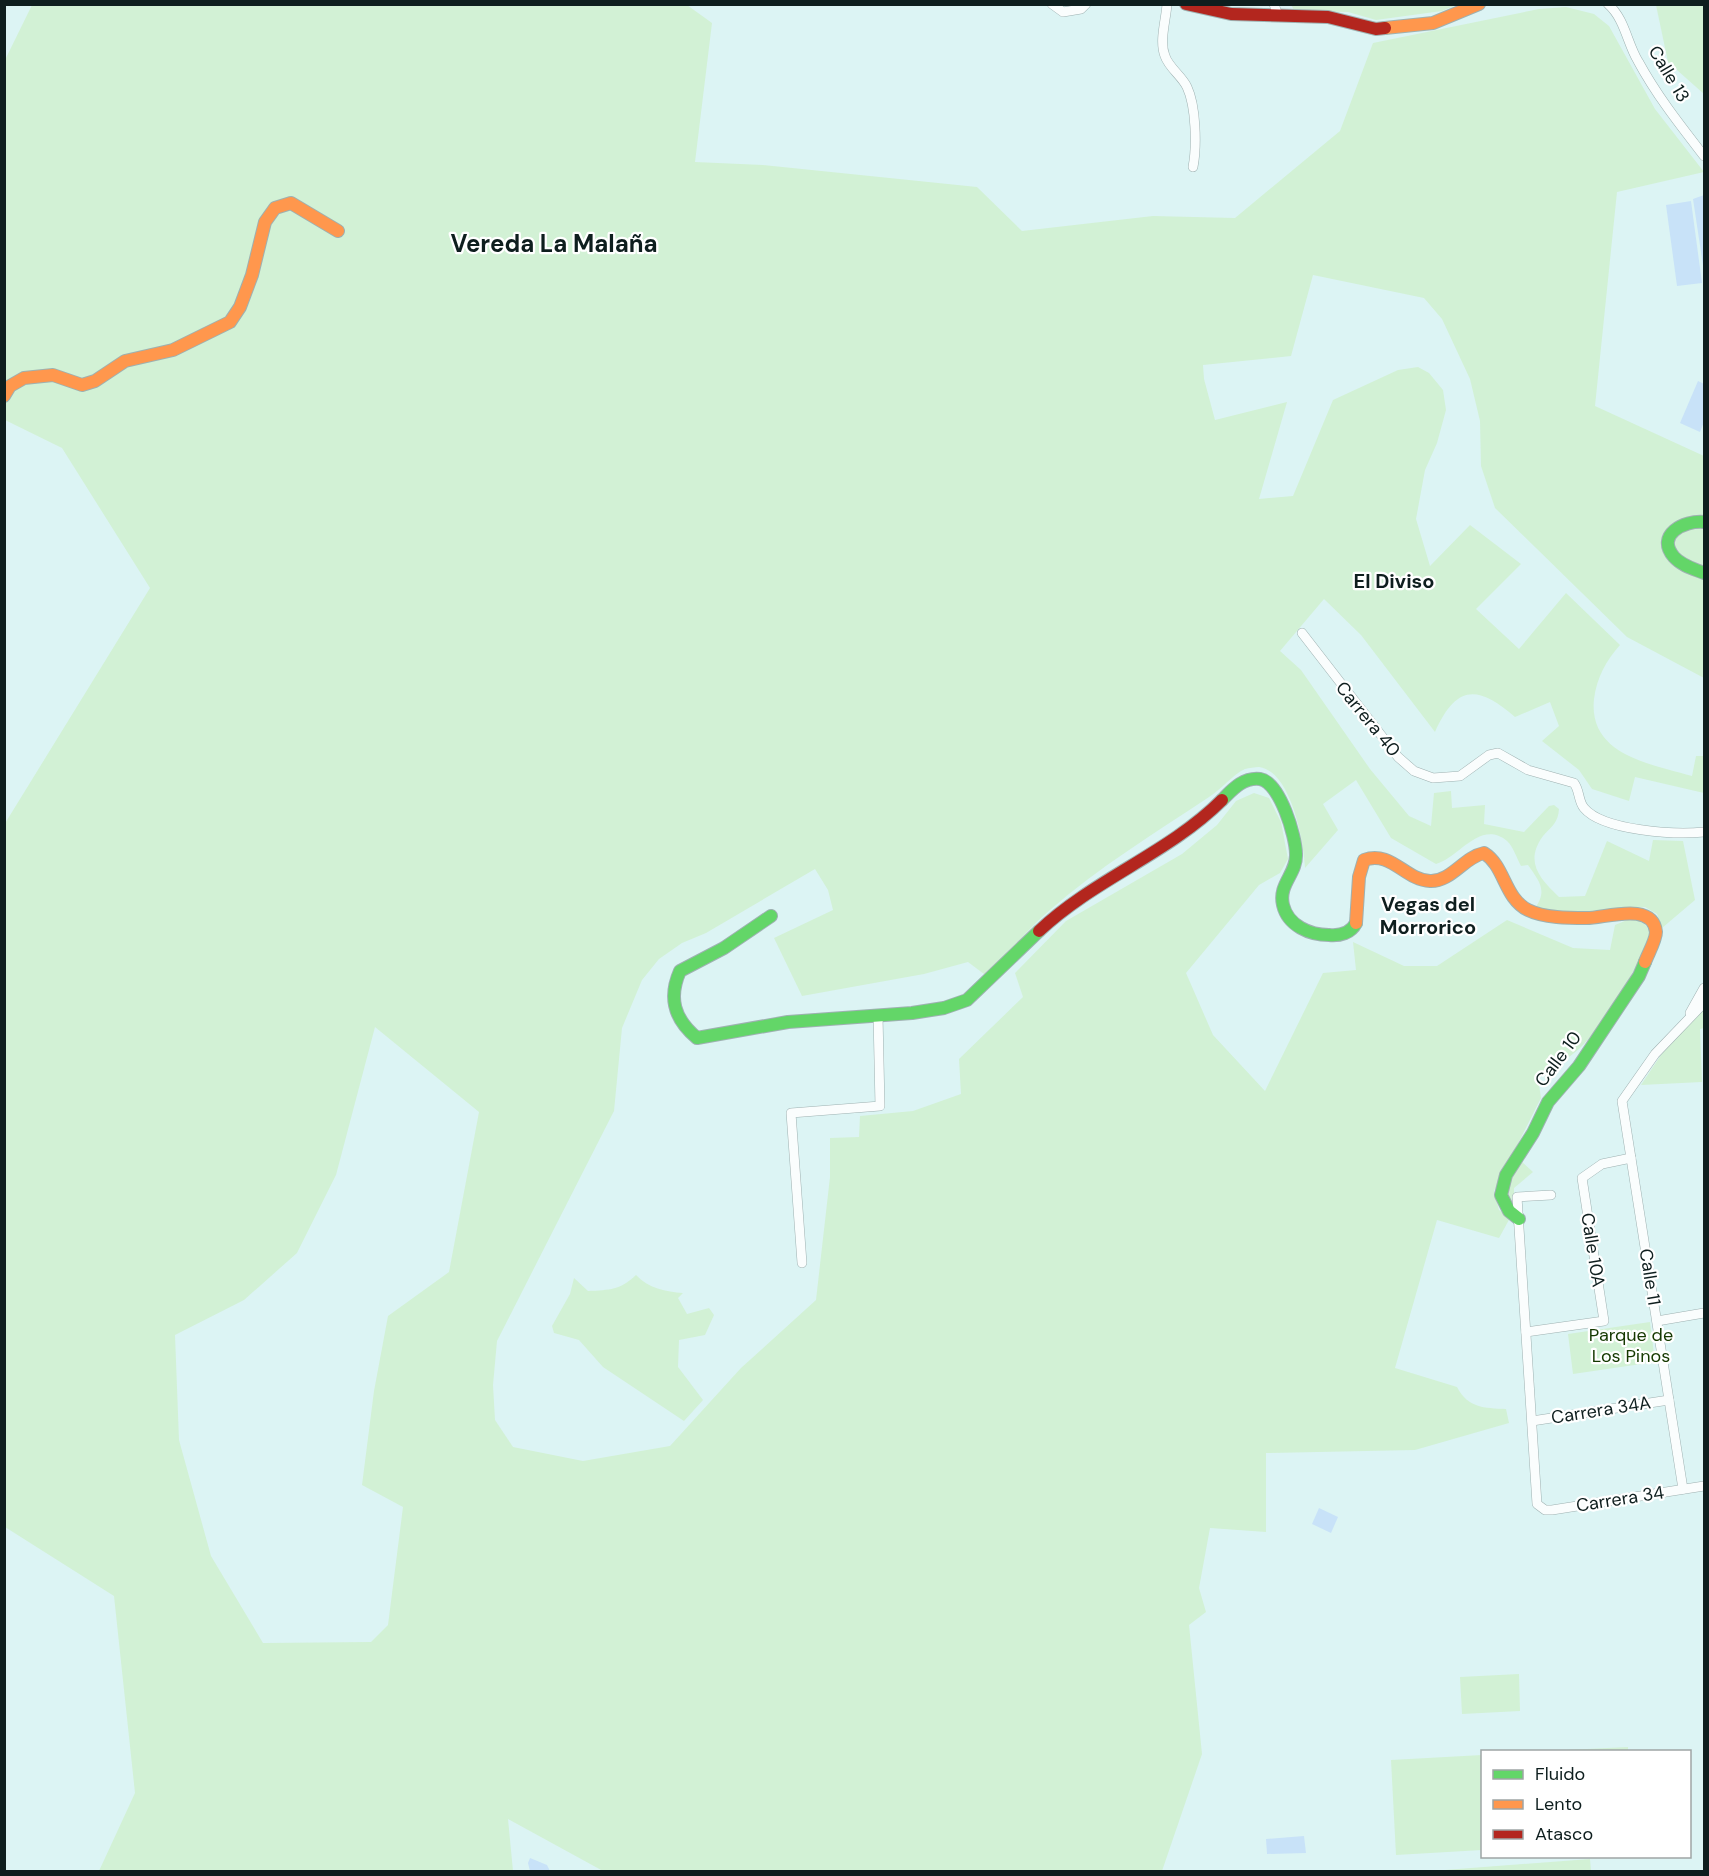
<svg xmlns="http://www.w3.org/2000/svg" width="1709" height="1876" viewBox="0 0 1709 1876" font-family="'DM Sans',sans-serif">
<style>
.green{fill:#d2f1d5;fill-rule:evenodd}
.water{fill:#c8e2f8}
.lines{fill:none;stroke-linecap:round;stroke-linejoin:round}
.street-casing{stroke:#9eb1b1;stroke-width:10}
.fast-casing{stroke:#9eb1b1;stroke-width:14}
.slow-casing{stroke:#9eb1b1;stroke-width:14}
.jam-casing{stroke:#9eb1b1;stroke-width:14}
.street{stroke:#fafdfd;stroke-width:9}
.fast{stroke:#63d668;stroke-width:12}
.slow{stroke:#ff974d;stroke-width:12}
.jam{stroke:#b3261e;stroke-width:12}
.labels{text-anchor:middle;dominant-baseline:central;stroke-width:4.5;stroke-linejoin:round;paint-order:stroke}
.street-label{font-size:18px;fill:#0e1e1e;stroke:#fff}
.park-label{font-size:18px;fill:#153900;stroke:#fff}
.neighbourhood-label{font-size:20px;font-weight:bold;fill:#0e1e1e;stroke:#fff}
.district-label{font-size:24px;font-weight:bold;fill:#0e1e1e;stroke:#fff}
</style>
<rect width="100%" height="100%" fill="#dcf4f4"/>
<!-- green -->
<g class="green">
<path d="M 32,5 L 687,5 L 712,23 L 695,162 L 763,165 L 977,187 L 1022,231 L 1153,216 L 1235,218 L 1340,131 L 1373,43 L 1539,9 L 1566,7 L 1594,14 L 1609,26 L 1655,109 L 1704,172 L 1617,192 L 1595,406 L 1704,456 L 1704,678 L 1627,637 L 1495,508 L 1481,466 L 1480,421 L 1470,379 L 1442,319 L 1424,298 L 1313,275 L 1291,356 L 1203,365 L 1204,379 L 1215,420 L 1287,402 L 1259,499 L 1293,496 L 1333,400 L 1398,370 L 1418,367 L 1429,373 L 1443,390 L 1446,410 L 1437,443 L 1425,470 L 1416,519 L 1430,566 L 1470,525 L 1521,564 L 1476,609 L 1519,649 L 1566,593 L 1620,645 C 1606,661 1597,677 1594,699 C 1588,755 1650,764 1692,776 L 1696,756 L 1704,756 L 1704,793 L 1635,777 L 1629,801 L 1592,789 L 1579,770 L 1542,741 L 1559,726 L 1550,702 L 1515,717 C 1477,684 1456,685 1435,732 L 1361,635 L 1324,599 L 1280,651 L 1301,670 L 1370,769 L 1409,816 L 1431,826 L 1434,793 L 1451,791 L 1452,808 L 1485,805 L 1484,824 L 1524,832 L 1549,806 L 1554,805 L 1559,809 C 1558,823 1552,826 1543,836 C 1524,862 1540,879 1559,897 L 1585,896 L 1607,841 L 1649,861 L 1653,840 L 1683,841 L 1695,900 L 1662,928 L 1657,914 L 1645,907 L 1582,913 L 1535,908 C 1548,890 1539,881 1528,865 L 1521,866 C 1517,859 1513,846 1507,841 C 1480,819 1459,858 1436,864 L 1391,838 L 1356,780 L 1323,804 L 1338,830 L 1305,868 C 1304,842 1291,771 1259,767 C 1255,767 1249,768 1245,769 C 1232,775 1222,789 1209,797 C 1155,833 1099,867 1050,910 C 1027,929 1008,955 988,977 L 968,962 L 924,974 L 802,996 L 774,938 L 833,910 L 828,890 L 815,869 L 706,933 L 682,943 L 659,959 L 642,980 L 622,1028 L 614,1111 L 497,1341 L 493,1385 L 495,1420 L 513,1447 L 583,1461 L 670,1446 L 741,1368 L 816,1300 L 830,1177 L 830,1138 L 859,1137 L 860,1116 L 913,1111 L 961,1094 L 959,1059 L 1023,997 L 1015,973 L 1066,921 L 1182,854 L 1217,825 L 1236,801 L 1254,793 L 1269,798 L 1281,822 L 1288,859 L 1280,873 L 1259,885 L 1186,973 L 1213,1035 L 1265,1091 L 1323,973 L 1356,970 L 1353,942 L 1404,966 L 1437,966 L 1507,920 L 1573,948 L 1610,950 L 1615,925 L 1632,918 C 1639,921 1648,924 1649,932 C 1652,949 1598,1030 1584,1044 C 1572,1057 1553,1067 1538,1077 L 1541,1098 L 1494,1191 L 1499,1210 L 1510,1218 L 1499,1238 L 1437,1220 L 1395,1368 L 1457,1387 C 1468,1408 1484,1408 1506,1409 L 1509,1423 L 1415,1450 L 1266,1453 L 1266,1532 L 1210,1528 L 1199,1588 L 1206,1612 L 1189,1625 L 1202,1754 L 1162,1871 L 603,1871 L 508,1819 L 513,1871 L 99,1871 L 135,1793 L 114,1596 L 5,1527 L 4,825 L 150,588 L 62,448 L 5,420 L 5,60 ZM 375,1027 L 479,1112 L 449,1272 L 388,1316 L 374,1391 L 362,1485 L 403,1507 L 388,1625 L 371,1642 L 263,1643 L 211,1556 L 179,1440 L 175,1335 L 244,1300 L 297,1253 L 336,1175 Z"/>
<polygon points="1291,5 1456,5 1442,11 1376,20 1348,12 1295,11"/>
<polygon points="1656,5 1704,5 1704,94 1668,62"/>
<polygon points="1704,1008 1704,1028 1700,1029 1702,1082 1641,1085 1665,1049"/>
<polygon points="1521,1161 1533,1172 1514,1188 1514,1207 1506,1199 1506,1186"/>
<path d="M 636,1275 C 648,1288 666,1292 683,1293 L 678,1298 L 687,1314 L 709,1308 L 714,1315 L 705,1335 L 679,1340 L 678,1367 L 703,1400 L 684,1421 L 603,1367 L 579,1340 L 554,1333 L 552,1326 L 570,1294 L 574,1278 L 588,1291 C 610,1290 620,1290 636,1275 Z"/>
<polygon points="1650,1322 1655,1362 1573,1374 1568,1334"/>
<polygon points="1519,1674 1520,1711 1462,1714 1460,1677"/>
<polygon points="1628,1747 1628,1751 1546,1751"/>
<polygon points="1482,1755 1482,1850 1396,1855 1391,1760"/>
<polygon points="1590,1859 1591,1871 1432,1871"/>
</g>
<!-- water -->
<g class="water">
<polygon points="1704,195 1704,272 1693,199"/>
<polygon points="1691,201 1702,283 1677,286 1666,205"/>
<polygon points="1698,381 1704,384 1704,422 1700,432 1680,423"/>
<polygon points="1319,1508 1338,1517 1331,1533 1312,1524"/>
<polygon points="1304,1836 1306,1853 1267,1854 1266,1839"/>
<polygon points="530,1858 547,1865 550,1871 530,1871 528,1863"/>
</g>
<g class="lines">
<defs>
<g id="street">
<polyline points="1052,4 1063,12 1081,9 1086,4"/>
<path d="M 1167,4 C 1166,20 1159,41 1165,56 C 1169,68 1182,76 1187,87 C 1196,106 1197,146 1193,167"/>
<polyline points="1274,4 1278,16"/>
<path d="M 1608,4 C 1625,19 1627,43 1638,61 C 1657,96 1680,125 1704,156"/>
<path d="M 1302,633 L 1398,757 L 1414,771 L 1433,778 L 1460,776 L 1489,755 L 1498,753 L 1528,770 L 1574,783 C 1580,791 1578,801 1584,808 C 1603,831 1677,835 1704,832"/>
<polyline points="1690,1013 1704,988"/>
<polyline points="1551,1195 1517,1197 1537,1504 1545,1510 1552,1510 1704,1486"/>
<polyline points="802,1263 791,1113 880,1106 878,1015"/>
<polyline points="1657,1321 1704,1313"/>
<polyline points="1526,1332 1604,1321 1582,1178 1602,1164 1631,1158"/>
<polyline points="1532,1421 1669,1400"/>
<polyline points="1683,1489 1622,1101 1655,1054 1704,1003"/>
</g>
<g id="fast">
<path d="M 1704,522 C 1684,520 1655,535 1674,557 C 1682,566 1694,569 1704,573"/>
<path d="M 1222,800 C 1232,790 1243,777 1260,779 C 1280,782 1296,837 1296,854 C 1297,874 1278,884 1283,905 C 1288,926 1310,935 1329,935 C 1340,936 1351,933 1356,923"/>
<path d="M 771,916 L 724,948 L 680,971 C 668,998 674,1019 697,1038 L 788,1022 L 912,1013 L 944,1008 L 967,1000 L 1039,931"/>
<polyline points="1519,1219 1509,1211 1501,1195 1506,1175 1533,1133 1548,1102 1579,1066 1639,976 1645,962"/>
</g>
<g id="slow">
<polyline points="1385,28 1433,23 1479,4"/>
<polyline points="4,396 10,386 24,378 53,375 82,385 95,381 125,361 173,350 230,322 240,307 252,275 265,222 275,208 291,203 338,231"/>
<path d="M 1356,923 L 1359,877 L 1364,860 C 1391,850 1405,880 1430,881 C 1451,882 1464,857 1484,853 C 1505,866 1504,898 1528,910 C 1544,918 1569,918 1587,918 C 1605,918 1653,901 1656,932 C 1656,940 1648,954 1645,962"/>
</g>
<g id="jam">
<polyline points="1186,4 1231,14 1328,17 1376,29 1385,28"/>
<path d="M 1039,931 C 1094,879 1169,853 1222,800"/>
</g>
</defs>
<!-- street casing -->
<use href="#street" class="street-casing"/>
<!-- fast casing -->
<use href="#fast" class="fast-casing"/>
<!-- slow casing -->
<use href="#slow" class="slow-casing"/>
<!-- jam casing -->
<use href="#jam" class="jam-casing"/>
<!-- street -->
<use href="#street" class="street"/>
<!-- fast -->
<use href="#fast" class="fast"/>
<!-- slow -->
<use href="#slow" class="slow"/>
<!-- jam -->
<use href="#jam" class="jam"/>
</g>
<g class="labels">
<!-- street labels -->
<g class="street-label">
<text transform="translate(1669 74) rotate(59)">Calle 13</text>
<text transform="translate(1368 719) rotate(51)">Carrera 40</text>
<text transform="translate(1558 1059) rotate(-53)">Calle 10</text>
<text transform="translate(1593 1250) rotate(81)">Calle 10A</text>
<text transform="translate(1650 1277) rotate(81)">Calle 11</text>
<text transform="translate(1601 1410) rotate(-9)">Carrera 34A</text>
<text transform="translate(1620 1499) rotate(-9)">Carrera 34</text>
</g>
<!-- park labels -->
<g class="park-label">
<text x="1631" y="1335">Parque de<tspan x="1631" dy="21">Los Pinos</tspan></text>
</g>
<!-- neighbourhood labels -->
<g class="neighbourhood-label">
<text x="1394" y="581">El Diviso</text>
<text x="1428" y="904">Vegas del<tspan x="1428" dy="23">Morrorico</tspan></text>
</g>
<!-- district labels -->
<g class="district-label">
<text x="554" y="243">Vereda La Malaña</text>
</g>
</g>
<!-- border -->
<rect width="1709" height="1876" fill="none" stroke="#0e1e1e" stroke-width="12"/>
<!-- legend -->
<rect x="1481" y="1750" width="210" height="108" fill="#ffffff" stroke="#9fa5a5" stroke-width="1.5"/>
<rect x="1493" y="1770" width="30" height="9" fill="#63d668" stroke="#9fa5a5" stroke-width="1.5"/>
<text x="1535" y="1780" font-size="18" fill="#0e1e1e">Fluido</text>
<rect x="1493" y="1800" width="30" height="9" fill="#ff974d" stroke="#9fa5a5" stroke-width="1.5"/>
<text x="1535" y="1810" font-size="18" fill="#0e1e1e">Lento</text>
<rect x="1493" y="1830" width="30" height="9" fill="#b3261e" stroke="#9fa5a5" stroke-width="1.5"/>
<text x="1535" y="1840" font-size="18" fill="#0e1e1e">Atasco</text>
</svg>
